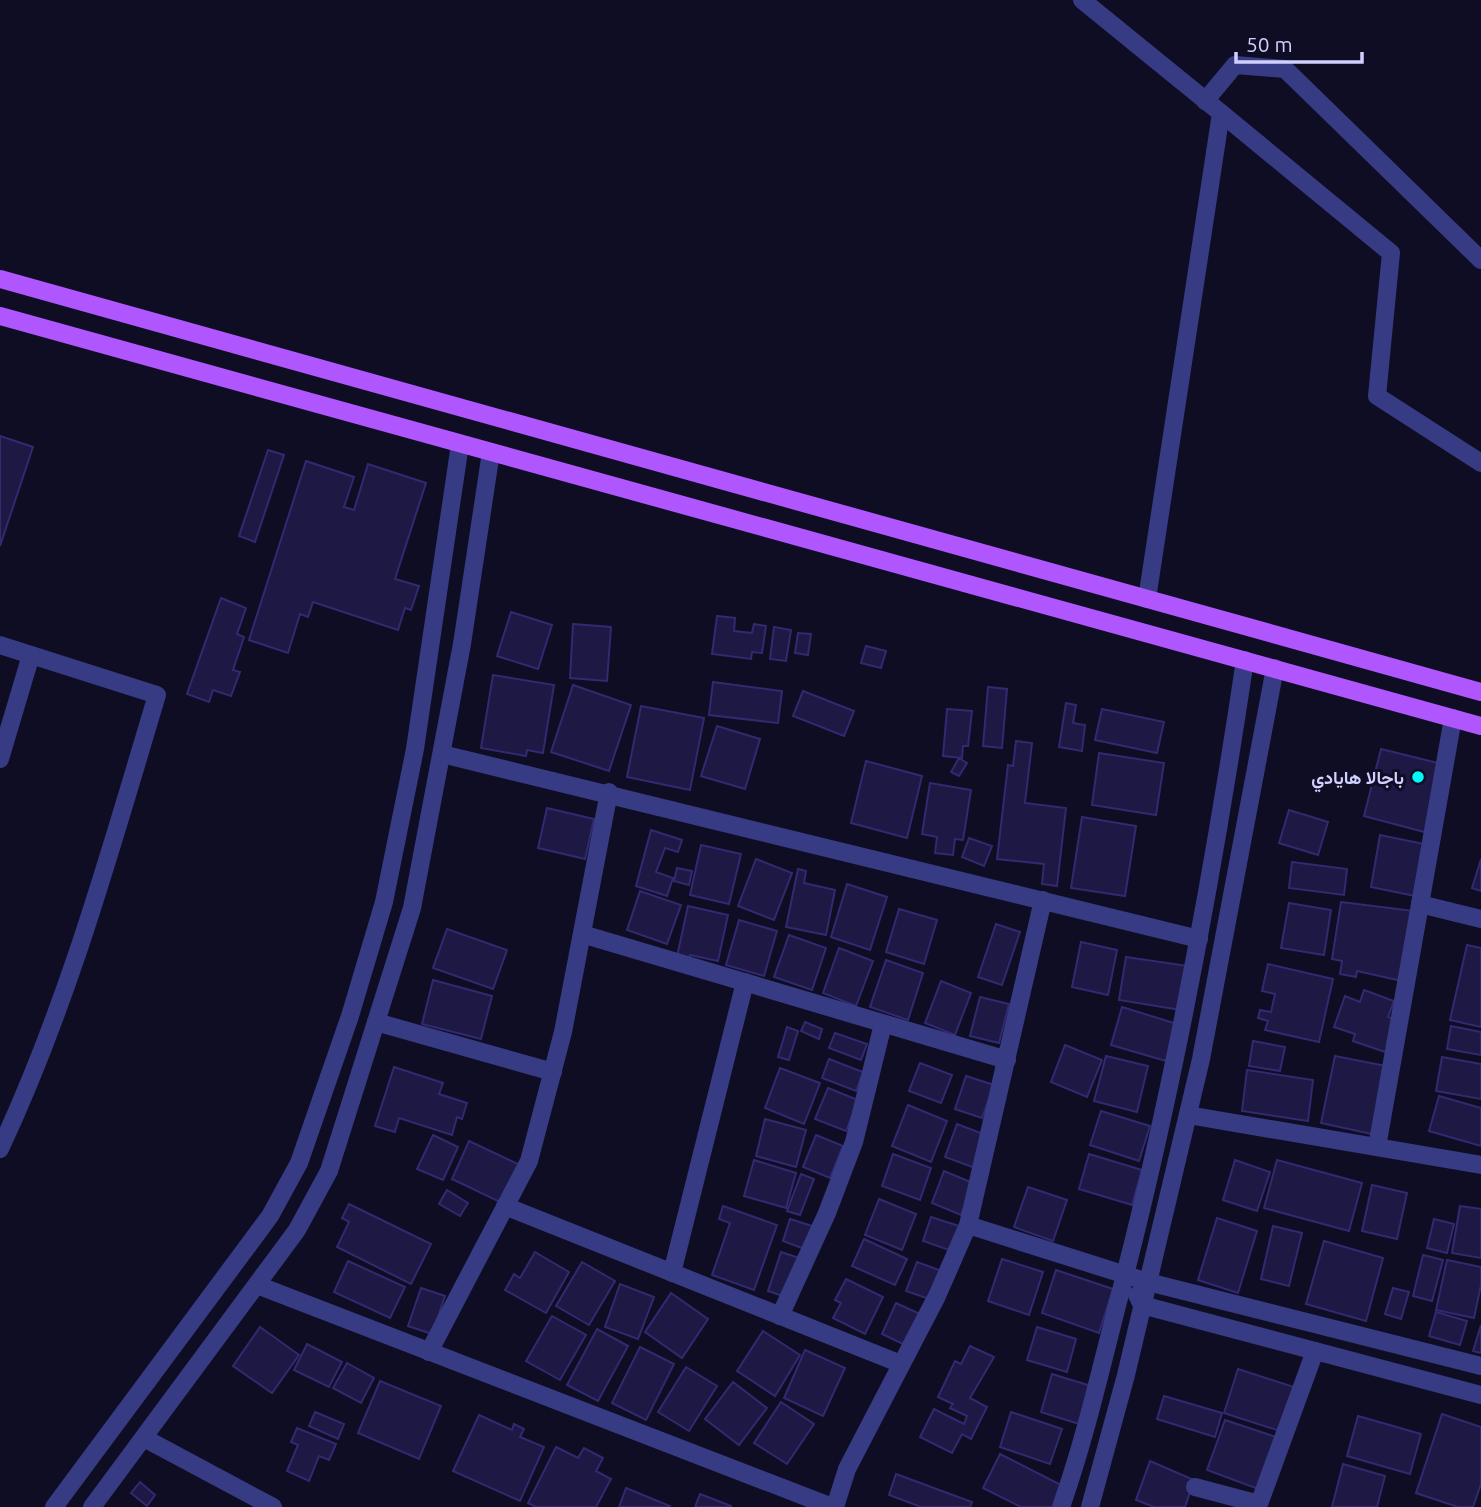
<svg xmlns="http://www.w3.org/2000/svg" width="1481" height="1507" viewBox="0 0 1481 1507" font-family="Ubuntu,Vazirmatn,sans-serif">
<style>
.building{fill:#1d1844;stroke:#312a71;stroke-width:2}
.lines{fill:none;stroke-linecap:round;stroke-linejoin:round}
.minor{stroke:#363b84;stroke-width:18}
.major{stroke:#b056ff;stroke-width:18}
.poi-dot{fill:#00f9fa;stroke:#0f0d23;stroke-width:2.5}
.labels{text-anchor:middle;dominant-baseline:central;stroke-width:6;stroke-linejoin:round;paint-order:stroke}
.poi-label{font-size:18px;font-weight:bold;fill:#d0cfff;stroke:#0f0d23;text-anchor:end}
</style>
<rect width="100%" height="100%" fill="#0f0d23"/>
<!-- building -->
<g class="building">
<polygon points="0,436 33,447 0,546"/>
<polygon points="268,450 284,455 255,542 239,536"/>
<polygon points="306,461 354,477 344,507 354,510 368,464 426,483 395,579 419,586 411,610 405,608 398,630 313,602 308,617 300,614 288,653 249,640"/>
<polygon points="221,598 246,608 237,634 244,637 233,670 240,672 231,696 213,690 209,702 187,694"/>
<polygon points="511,612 552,625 538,669 497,656"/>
<polygon points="717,616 735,618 734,631 752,633 754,624 766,626 762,653 752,652 751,659 712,654"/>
<polygon points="573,624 611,627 607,681 570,678"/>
<polygon points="774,627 791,630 786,661 770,659"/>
<polygon points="798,633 811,634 808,655 795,653"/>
<polygon points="866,646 886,651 881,668 861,663"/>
<polygon points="493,675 554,685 543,753 527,750 526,756 481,748"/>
<polygon points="713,682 782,691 778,723 709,715"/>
<polygon points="573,685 631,705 609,771 551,752"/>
<polygon points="988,687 1007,689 1002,748 983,746"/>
<polygon points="803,691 854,711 844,736 793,716"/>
<polygon points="1066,703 1076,705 1073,723 1085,725 1082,751 1059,747"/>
<polygon points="641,706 704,718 690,790 627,777"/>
<polygon points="947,709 972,711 968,746 963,746 962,758 943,756"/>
<polygon points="1102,709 1164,722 1157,753 1095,740"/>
<polygon points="717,726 760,739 745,789 701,776"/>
<polygon points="1016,741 1032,743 1025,803 1066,808 1057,886 1042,884 1044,864 997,859 1008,765 1013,766"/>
<polygon points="1381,749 1442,764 1428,833 1364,816"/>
<polygon points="1099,753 1164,763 1156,815 1092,805"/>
<polygon points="959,758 967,763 959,776 951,772"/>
<polygon points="866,761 922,776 907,838 851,823"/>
<polygon points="930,783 971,790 963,840 955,839 953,855 935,853 937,837 922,834"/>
<polygon points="547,808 594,819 585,859 538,848"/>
<polygon points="1289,810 1328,822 1318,855 1279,843"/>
<polygon points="1082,817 1136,826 1125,896 1071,888"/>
<polygon points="651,830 682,840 678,852 665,848 656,872 673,878 667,896 636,886"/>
<polygon points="1380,835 1424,844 1415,896 1371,887"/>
<polygon points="969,838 992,846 984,866 962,857"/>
<polygon points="701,845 741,854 729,904 690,895"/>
<polygon points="756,859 792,873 774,920 738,906"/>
<polygon points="1481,859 1481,891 1472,888"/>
<polygon points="1292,862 1347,869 1344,895 1289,888"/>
<polygon points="677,868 692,871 689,885 674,881"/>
<polygon points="798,869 806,871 804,883 835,890 826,935 786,927"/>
<polygon points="847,884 887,897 870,950 831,937"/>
<polygon points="640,891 681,905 667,944 627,930"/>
<polygon points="1341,902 1414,911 1402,981 1357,971 1356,977 1340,974 1342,961 1332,959"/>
<polygon points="1289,903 1331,910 1324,955 1281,948"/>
<polygon points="688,906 728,915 718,961 690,955 688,963 676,961"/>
<polygon points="899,909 937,920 924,964 886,952"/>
<polygon points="739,920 777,931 764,976 726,965"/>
<polygon points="996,924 1020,932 1002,985 978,977"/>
<polygon points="447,929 507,950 493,989 433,968"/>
<polygon points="789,935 826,948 812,990 774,977"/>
<polygon points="1081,942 1117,950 1108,995 1072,987"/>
<polygon points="1467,945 1481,948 1481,1027 1450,1020"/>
<polygon points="839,948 873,961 856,1006 823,993"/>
<polygon points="1126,957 1188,966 1181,1010 1119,1000"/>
<polygon points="886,960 923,973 908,1020 870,1007"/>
<polygon points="1268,964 1333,979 1319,1042 1265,1030 1268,1021 1258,1018 1260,1010 1271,1012 1275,994 1262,991"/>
<polygon points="433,980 492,996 481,1039 422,1024"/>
<polygon points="941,981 971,993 955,1035 925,1023"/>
<polygon points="1364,990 1394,1001 1388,1017 1397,1020 1388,1053 1353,1041 1355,1034 1334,1027 1345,996 1360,1002"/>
<polygon points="980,997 1009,1004 999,1043 970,1036"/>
<polygon points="1122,1007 1177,1024 1166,1061 1111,1045"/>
<polygon points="805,1022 822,1029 819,1039 801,1031"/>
<polygon points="1451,1026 1481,1032 1481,1055 1447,1049"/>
<polygon points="787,1027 798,1031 789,1060 778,1057"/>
<polygon points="835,1033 867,1044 861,1060 829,1048"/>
<polygon points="1253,1041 1285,1047 1280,1071 1249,1066"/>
<polygon points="1065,1045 1102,1060 1087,1097 1051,1082"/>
<polygon points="1106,1056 1148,1066 1137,1112 1094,1101"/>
<polygon points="1335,1056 1386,1066 1372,1134 1321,1123"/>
<polygon points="1442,1057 1481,1064 1481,1099 1436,1091"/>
<polygon points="829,1059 863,1072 856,1091 822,1078"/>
<polygon points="920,1063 952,1075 941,1103 909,1091"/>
<polygon points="394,1067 443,1083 439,1094 467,1103 462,1119 457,1117 452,1135 399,1118 395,1132 375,1126"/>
<polygon points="780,1068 820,1083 804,1124 765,1108"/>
<polygon points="1247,1070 1313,1080 1308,1121 1242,1111"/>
<polygon points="966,1076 994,1085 982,1118 955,1109"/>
<polygon points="828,1088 858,1100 846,1131 815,1119"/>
<polygon points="1439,1096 1481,1108 1481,1146 1429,1131"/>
<polygon points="908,1105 947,1121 931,1162 892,1146"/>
<polygon points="1101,1111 1150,1126 1139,1161 1090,1145"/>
<polygon points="765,1119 806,1130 796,1167 756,1156"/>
<polygon points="957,1124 986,1135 975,1168 945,1157"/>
<polygon points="433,1135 458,1147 443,1180 417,1169"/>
<polygon points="816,1135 843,1146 830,1178 803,1167"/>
<polygon points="469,1141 520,1165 502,1203 452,1179"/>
<polygon points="893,1154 931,1168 920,1200 882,1186"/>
<polygon points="1089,1154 1142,1170 1132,1205 1079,1189"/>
<polygon points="754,1160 796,1173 786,1208 744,1196"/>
<polygon points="1235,1160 1270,1172 1257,1211 1223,1200"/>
<polygon points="1277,1160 1362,1183 1349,1231 1264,1208"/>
<polygon points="944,1171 973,1183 961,1215 932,1203"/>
<polygon points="801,1174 814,1179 800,1215 787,1211"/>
<polygon points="1372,1185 1407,1193 1397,1239 1362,1231"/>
<polygon points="1028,1187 1067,1200 1053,1241 1014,1227"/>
<polygon points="447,1190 468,1203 460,1216 439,1204"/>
<polygon points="879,1199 916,1214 902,1250 865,1235"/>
<polygon points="349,1204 431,1244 411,1284 337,1247 349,1222 342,1218"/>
<polygon points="723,1206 777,1225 754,1290 712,1275 730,1223 719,1219"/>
<polygon points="1460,1206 1481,1209 1481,1258 1452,1253"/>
<polygon points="931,1217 962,1227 955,1252 923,1241"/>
<polygon points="1217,1218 1257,1231 1238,1293 1198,1280"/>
<polygon points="790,1219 812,1226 804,1249 783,1241"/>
<polygon points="1434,1219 1454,1224 1447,1253 1427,1248"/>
<polygon points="1273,1226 1302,1233 1289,1286 1261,1279"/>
<polygon points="864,1239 907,1259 895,1285 852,1266"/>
<polygon points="1324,1241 1383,1258 1366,1321 1306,1304"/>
<polygon points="535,1252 569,1272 546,1313 505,1290 514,1274 520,1278"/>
<polygon points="781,1252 799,1258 786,1297 768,1291"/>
<polygon points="1423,1255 1443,1260 1432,1301 1413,1296"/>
<polygon points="1002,1259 1043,1272 1029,1315 988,1301"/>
<polygon points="1447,1260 1481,1267 1481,1285 1474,1318 1436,1310"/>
<polygon points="348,1261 405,1287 390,1318 334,1292"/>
<polygon points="582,1262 615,1281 589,1325 556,1306"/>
<polygon points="917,1262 942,1271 932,1300 906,1291"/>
<polygon points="1056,1270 1113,1289 1099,1333 1042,1313"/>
<polygon points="846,1279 883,1297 865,1334 833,1318 841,1303 835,1300"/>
<polygon points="620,1284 654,1297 638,1339 605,1327"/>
<polygon points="421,1288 445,1296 432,1334 408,1326"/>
<polygon points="1393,1288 1409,1292 1401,1319 1385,1314"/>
<polygon points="671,1293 708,1319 682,1358 645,1332"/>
<polygon points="896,1303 920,1314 905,1345 882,1334"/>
<polygon points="1436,1312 1467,1321 1460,1345 1429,1336"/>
<polygon points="552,1316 586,1335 560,1380 526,1361"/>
<polygon points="1481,1325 1481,1353 1473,1351"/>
<polygon points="260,1327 299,1355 272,1393 233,1366"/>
<polygon points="1037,1327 1076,1339 1067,1372 1027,1360"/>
<polygon points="597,1329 628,1346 598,1401 567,1385"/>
<polygon points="763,1331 800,1355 775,1396 737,1371"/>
<polygon points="307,1344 342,1362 329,1387 294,1370"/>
<polygon points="970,1346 994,1357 970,1398 987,1407 971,1439 962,1434 952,1453 920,1437 934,1409 964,1424 967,1416 950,1408 953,1404 938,1397 955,1361 961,1364"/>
<polygon points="640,1347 674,1364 646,1420 612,1403"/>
<polygon points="805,1350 845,1368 823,1416 784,1398"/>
<polygon points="347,1363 374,1378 361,1403 333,1388"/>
<polygon points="686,1367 717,1386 689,1431 658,1412"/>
<polygon points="1238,1369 1300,1389 1283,1432 1224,1413"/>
<polygon points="1052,1374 1091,1386 1079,1424 1041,1412"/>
<polygon points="380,1381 441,1406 419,1459 358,1433"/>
<polygon points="733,1382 767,1408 739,1445 705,1419"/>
<polygon points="1164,1396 1222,1413 1215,1437 1157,1419"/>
<polygon points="781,1402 814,1424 787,1464 754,1443"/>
<polygon points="315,1412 344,1424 338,1439 309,1426"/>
<polygon points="1011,1412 1062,1429 1050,1464 1000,1447"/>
<polygon points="1442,1414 1481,1427 1481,1484 1473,1507 1458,1507 1416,1493"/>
<polygon points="479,1415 512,1430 514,1424 524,1429 520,1437 544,1447 520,1501 453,1471"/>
<polygon points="1358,1416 1421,1434 1410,1474 1347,1456"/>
<polygon points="1225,1420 1279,1438 1261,1490 1207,1470"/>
<polygon points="297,1428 336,1444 329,1460 319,1456 309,1481 287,1471 298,1445 291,1442"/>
<polygon points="556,1447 578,1458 584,1448 603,1458 596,1471 611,1479 596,1507 536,1507 528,1503"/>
<polygon points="1000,1454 1065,1487 1055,1507 1021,1507 983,1488"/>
<polygon points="1150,1461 1194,1480 1185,1507 1154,1507 1136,1500"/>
<polygon points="1343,1464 1385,1476 1377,1507 1332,1507"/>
<polygon points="896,1474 972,1502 970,1507 921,1507 889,1495"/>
<polygon points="140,1482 155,1495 147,1506 131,1493"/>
<polygon points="626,1488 670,1506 669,1507 619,1507"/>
<polygon points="700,1494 731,1506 731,1507 695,1507"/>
</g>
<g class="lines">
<!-- minor -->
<g class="minor">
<polyline points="1082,0 1221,113 1147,599"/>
<polyline points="1205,101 1235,65 1285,69 1481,260"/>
<polyline points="1221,113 1391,253 1377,396 1481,463"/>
<path d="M 0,645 L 157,695 C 111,848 68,1004 0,1149"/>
<polyline points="442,754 1199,939"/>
<polyline points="0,759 31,655"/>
<polyline points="1420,904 1481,919"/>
<polyline points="582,934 1007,1060"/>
<polyline points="376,1022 553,1072"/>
<polyline points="1188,1115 1481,1165"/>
<polyline points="1377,1147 1453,718"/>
<polyline points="505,1206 901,1364"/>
<polyline points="968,1225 1148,1282 1481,1366"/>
<polyline points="672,1273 745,982"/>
<polyline points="257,1285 832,1507"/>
<polyline points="1137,1295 1142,1305 1481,1395"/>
<polyline points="780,1316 827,1213 854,1142 883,1024"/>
<polyline points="429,1352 529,1161 563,1032 609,792"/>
<polyline points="144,1438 273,1507"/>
<polyline points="1195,1487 1259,1504 1315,1351"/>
<polyline points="54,1507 270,1216 299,1163 350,1016 384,902 415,749 460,444"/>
<polyline points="92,1507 297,1230 329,1171 412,908 462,644 491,452"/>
<polyline points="835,1507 847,1469 937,1296 968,1225 1043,900"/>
<path d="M 1061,1507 C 1085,1439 1101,1368 1119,1298 C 1174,1088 1213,875 1245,660"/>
<polyline points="1090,1507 1126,1375 1201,1059 1275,668"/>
</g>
<!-- major -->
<g class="major">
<polyline points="0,279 1481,692"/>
<polyline points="0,316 1481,726"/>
</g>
</g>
<!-- markers -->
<circle class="poi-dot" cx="1418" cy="777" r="7"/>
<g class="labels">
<!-- poi labels -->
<g class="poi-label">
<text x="1404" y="777">باجالا هايادي</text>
</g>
</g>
<!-- scale -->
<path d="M1236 52v10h126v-10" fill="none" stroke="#d0cfff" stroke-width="3.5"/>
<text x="1246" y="52" font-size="21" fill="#d0cfff" stroke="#0f0d23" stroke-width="5" paint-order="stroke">50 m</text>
</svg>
